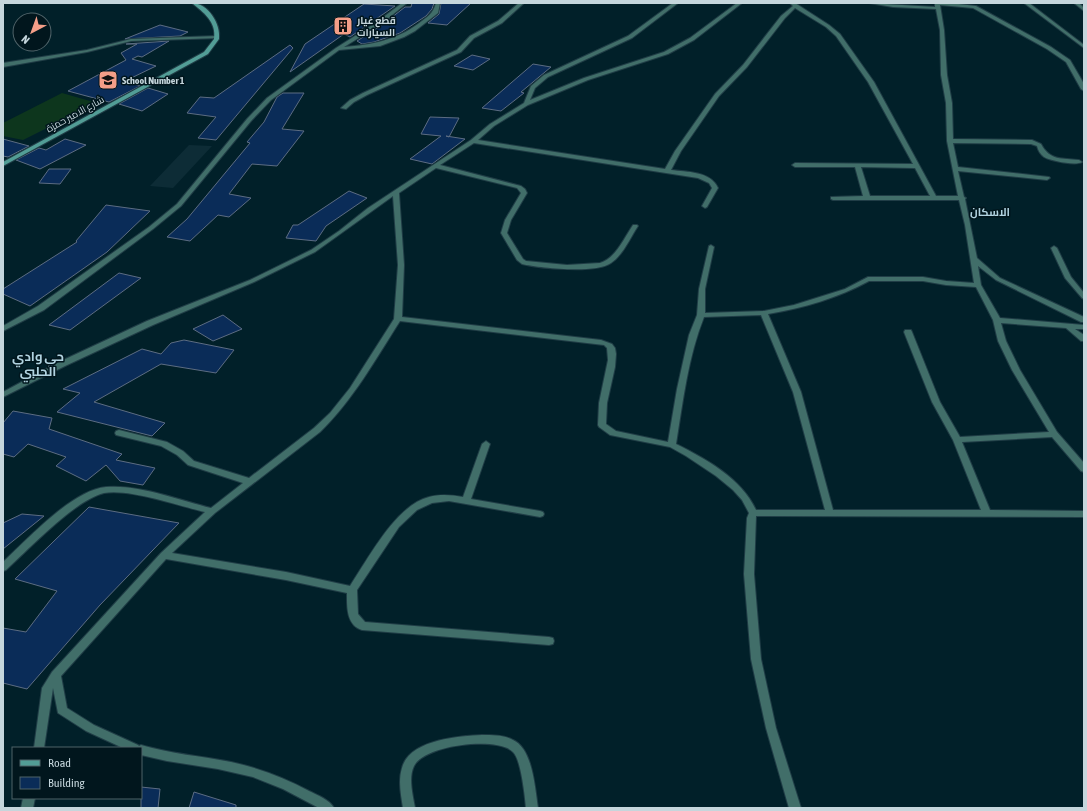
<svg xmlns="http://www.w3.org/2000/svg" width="1087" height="811" viewBox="0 0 1087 811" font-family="'Asap Condensed',Cairo,sans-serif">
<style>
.built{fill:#0d2c36}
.green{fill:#0d361d}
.building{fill:#0a2c58;stroke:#5c6c82}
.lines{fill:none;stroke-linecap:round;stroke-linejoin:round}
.minor-casing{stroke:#203d46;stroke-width:2}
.secondary-casing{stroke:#203d46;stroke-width:2}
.minor{fill:#416e69;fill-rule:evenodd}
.secondary{fill:#529d96;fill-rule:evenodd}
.labels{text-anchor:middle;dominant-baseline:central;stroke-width:3;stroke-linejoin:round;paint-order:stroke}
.far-poi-label{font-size:10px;font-weight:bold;fill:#c5d6dc;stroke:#01161d;text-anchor:start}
.far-street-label{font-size:10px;fill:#c5d6dc;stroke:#01161d}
.far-neighbourhood-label{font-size:11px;font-weight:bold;fill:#b1d3e0;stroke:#01161d}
.neighbourhood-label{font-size:13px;font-weight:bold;fill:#b1d3e0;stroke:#01161d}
</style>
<rect width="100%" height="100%" fill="#012029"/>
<!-- built -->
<polygon class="built" points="189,145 212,146 173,188 150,186"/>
<!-- green -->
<polygon class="green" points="62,93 97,103 23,140 3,136 3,123"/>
<!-- building -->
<g class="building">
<polygon points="412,3 434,3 432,9 426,16 400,33 374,42 362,44 357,41 382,25 405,7 411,7"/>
<polygon points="441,3 471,3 447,25 428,23 439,14"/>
<polygon points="364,4 395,6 350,37 344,34 290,72 305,44"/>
<polygon points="160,25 188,32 180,36 125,39"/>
<polygon points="169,41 142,57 138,56 132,59 156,66 125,81 140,86 109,102 68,91 126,60 121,53 137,44 126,44"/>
<polygon points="290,45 293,48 216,140 198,138 216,117 187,113 200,97 214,98"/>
<polygon points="472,55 490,59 473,70 454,66"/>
<polygon points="533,64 551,67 521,92 524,93 501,111 482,108"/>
<polygon points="148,88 168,94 142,111 119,104"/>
<polygon points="283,93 304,93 282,129 304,131 277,166 252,164 229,194 251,198 229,217 218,215 190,241 167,237 187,219 250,143 247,142 264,122 277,97"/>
<polygon points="430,117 459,118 449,137 446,136 465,139 432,164 410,159 441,136 421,134"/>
<polygon points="3,139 29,146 8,157 3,156"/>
<polygon points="65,139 86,145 40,169 16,160 39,148 46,150"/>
<polygon points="49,169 71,169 60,184 39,183"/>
<polygon points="349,191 367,198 326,226 316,241 286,238 293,225 298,225"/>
<polygon points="106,205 150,211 107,252 30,306 3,294 3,289 77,242 76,241"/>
<polygon points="119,273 141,278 70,330 49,325"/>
<polygon points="223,315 242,329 213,341 193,329"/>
<polygon points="184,340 234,350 216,373 161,364 94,402 165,423 152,436 57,412 80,393 63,389 142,349 161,354 171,343"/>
<polygon points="13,411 52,418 49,429 122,454 116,460 155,468 143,485 120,481 106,465 86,481 56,466 66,457 28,444 14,457 3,454 3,423"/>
<polygon points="89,507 179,523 100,605 27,689 3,683 3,628 26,632 57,591 15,579"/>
<polygon points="22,514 44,516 3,549 3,523"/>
<polygon points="141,787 160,789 158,808 141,808"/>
<polygon points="194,792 236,805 236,808 189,808"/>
</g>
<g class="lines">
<defs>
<g id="minor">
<path d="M 402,3 L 407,3 L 381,24 L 344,47 C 372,45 396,40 418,24 C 427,17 433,14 436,3 L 440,3 L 438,13 L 415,31 L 404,37 L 380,46 L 339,50 L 271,100 L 251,121 L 181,206 L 153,229 L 44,310 L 3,331 L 3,326 L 38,306 L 149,227 L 177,204 L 247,119 L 267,98 L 336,48 L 377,22 Z"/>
<polygon points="519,3 524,3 502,23 474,38 461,52 367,95 354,102 346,109 341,108 350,100 363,93 457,50 470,36 498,21"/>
<path d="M 673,3 L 678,3 L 632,38 L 548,77 L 535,88 L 530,100 L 584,78 L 664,52 L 690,38 L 737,3 L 742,3 L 694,40 L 668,54 L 588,80 L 528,105 L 494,126 L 478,140 L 665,169 L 675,151 L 715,94 L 743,65 L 781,16 L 793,6 L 790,3 L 795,3 L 829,25 L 840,34 L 874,82 L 936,196 L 958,196 L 947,141 L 946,103 L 941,75 L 940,30 L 936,9 L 893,7 L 869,3 L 935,7 L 935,3 L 950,3 L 976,6 L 1051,47 L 1070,60 L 1084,84 L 1084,91 L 1081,89 L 1066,62 L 1047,49 L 973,8 L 940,5 L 944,30 L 947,75 L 952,103 L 953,139 L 1032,140 L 1041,144 C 1050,161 1062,158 1079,160 L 1082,162 C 1076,166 1051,161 1044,157 C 1040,154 1038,150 1037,146 L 1031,144 L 953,143 L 958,167 L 1049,177 L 1050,178 L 1047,180 L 958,171 L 964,197 L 966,198 L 965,199 L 977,258 L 1000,278 L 1084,317 L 1084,322 L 1081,322 L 996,280 L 978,266 L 981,285 L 1000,318 L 1084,325 L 1084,329 L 1075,329 L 1084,335 L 1084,341 L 1081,341 L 1066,328 L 1001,323 L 1006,341 L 1020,370 L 1057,432 L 1084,463 L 1084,472 L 1081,471 L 1052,437 L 962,442 L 990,510 L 1084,511 L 1084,517 L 756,516 L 754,574 L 761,659 L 776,728 L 801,808 L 789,808 L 766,728 L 751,659 L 744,574 L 747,518 L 749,513 L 742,500 L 733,490 L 716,476 L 686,456 L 670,447 L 610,435 L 599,427 L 598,425 L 599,403 L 608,360 L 607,348 L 604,345 L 400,321 C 375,360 353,400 320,432 L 215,513 L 172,553 L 286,572 L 350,586 C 368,559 396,505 429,497 C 440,494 452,495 463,497 L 482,444 L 486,441 L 490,444 L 471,499 L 540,511 L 543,512 L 544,514 L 543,516 L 540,517 L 449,501 L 432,503 L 417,510 L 399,527 L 357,590 L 358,614 L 365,622 L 549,637 L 553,638 L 554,641 L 553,644 L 549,645 L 362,630 C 346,625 347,606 347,593 L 286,580 L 166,559 L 61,676 L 67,708 L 94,725 L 138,745 L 139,746 L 141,745 C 171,754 201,756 231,762 C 259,768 285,778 309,791 C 317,795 330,800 334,808 L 319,808 L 283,789 L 253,777 L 218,769 L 167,761 L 141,755 L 141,748 L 123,748 L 86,731 L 58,713 L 53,688 L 44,748 L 34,748 L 42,688 L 52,672 L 161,553 L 205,512 C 180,506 128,488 104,493 C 75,500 29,549 6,570 L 3,571 L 3,562 C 27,540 72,490 106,487 C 137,484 180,500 211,508 L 243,483 L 188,465 L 177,455 L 161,446 L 116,435 L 115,433 L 116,431 L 119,430 L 167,442 L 183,451 L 194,461 L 249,478 L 314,428 L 330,413 L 350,388 L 394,319 L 398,265 L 393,196 L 315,252 L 254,282 L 153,325 L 65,366 L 3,397 L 3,392 L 59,362 L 147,321 L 250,280 L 311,250 L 339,231 L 368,208 L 471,140 L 490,124 L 524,103 L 531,86 L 544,75 L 628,36 ZM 795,8 L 826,27 L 836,36 L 868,82 L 913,164 L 795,163 L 792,165 L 795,167 L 855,167 L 863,196 L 831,197 L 831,199 L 833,200 L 959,200 L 965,225 L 974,283 L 946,281 L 923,277 L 868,277 L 845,289 L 794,305 L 764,311 L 705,313 L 705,289 L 714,247 L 711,245 L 709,246 L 699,289 L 697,315 L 689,335 L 677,389 L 668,442 L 616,431 L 606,424 L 607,403 L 615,367 L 616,354 L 615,348 L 612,344 L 601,340 L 402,317 L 404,265 L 399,193 L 436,168 L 517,188 L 521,193 L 505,220 L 501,233 L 517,260 L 522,264 C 539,268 596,274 611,263 C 623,255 630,238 638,226 L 637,225 L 633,225 C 624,238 616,258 600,263 L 567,265 L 526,261 L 523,259 L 507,233 L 511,220 L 527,193 L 525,189 L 521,186 L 440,165 L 474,143 L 698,178 L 709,183 L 712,188 L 702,206 L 705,208 L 707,207 L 718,188 C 711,171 686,172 671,170 L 681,151 L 719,96 L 747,67 L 785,18 ZM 861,167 L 915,168 L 930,196 L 870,196 ZM 869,281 L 923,281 L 946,285 L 976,287 L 993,320 L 998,341 L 1012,370 L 1049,432 L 960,437 L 940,402 L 912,332 L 911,330 L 905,330 L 904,332 L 932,402 L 953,440 L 981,510 L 833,510 L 801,392 L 768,314 C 803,308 838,298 869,281 ZM 761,315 L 793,392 L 825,510 L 756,510 C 741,478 706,459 676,444 C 683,401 688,357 704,317 Z"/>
<polygon points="1024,3 1029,3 1084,45 1084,48"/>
<polygon points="1074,3 1079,3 1084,8 1084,11"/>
<polygon points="217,36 219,36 219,38 131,41 87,52 3,67 3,63 87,50 131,39"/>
<polygon points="1054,246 1057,248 1071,277 1084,293 1084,299 1082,298 1065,278 1051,248"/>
<path d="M 482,735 C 493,735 504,735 513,740 C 533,749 535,789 538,808 L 526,808 C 525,797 521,759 513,752 C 498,736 424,745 414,766 C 408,778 413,796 415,808 L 403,808 C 401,795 398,781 402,768 C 409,740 458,736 482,735 Z"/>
<polygon points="23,798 35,798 33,808 21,808"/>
</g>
<path id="secondary" d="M 192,3 C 208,3 221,24 219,39 L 208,54 L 3,166 L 3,162 L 204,52 L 214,39 C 217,22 203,12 192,3 Z"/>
</defs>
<!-- minor casing -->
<use href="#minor" class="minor-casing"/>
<!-- secondary casing -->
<use href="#secondary" class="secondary-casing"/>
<!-- minor -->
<use href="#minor" class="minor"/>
<!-- secondary -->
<use href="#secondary" class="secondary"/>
</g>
<!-- icons -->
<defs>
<symbol id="building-square" viewBox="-11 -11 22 22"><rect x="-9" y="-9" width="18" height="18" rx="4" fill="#f49e88" stroke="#01161d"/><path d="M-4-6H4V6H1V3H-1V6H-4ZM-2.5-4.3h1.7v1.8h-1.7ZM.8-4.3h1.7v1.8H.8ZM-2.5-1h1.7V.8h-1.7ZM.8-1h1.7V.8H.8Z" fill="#111"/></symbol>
<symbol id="school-square" viewBox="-11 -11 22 22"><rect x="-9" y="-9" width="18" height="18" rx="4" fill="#f49e88" stroke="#01161d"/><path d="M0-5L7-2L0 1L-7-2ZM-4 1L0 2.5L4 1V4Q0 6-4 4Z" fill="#111"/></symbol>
</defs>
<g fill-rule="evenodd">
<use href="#building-square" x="332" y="15" width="22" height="22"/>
<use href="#school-square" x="97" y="69" width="22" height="22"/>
</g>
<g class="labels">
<!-- far-poi labels -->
<g class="far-poi-label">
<text x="357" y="20">قطع غيار<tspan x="357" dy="12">السيارات</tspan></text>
<text x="122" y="80">School Number 1</text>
</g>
<!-- far-street labels -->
<g class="far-street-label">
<text transform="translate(75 114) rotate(-29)">شارع الامير حمزة</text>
</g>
<!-- far-neighbourhood labels -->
<g class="far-neighbourhood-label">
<text x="990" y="212">الاسكان</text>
</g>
<!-- neighbourhood labels -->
<g class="neighbourhood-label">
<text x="38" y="356">حي وادي<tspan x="38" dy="15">الحلبي</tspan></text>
</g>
</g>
<!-- border -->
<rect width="1087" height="811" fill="none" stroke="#c5d6dc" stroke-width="8"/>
<!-- legend -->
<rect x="12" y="747" width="130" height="52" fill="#01161d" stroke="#4f6369"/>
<rect x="20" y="760" width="20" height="6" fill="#529d96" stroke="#4f6369"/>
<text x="48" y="767" font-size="12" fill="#c5d6dc">Road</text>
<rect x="20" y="777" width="20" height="12" fill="#0a2c58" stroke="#4f6369"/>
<text x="48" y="787" font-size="12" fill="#c5d6dc">Building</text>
<!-- north arrow -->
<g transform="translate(32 32) rotate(221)"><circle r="19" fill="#01161d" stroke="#4f6369"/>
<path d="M0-3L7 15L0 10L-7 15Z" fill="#f49e88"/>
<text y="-6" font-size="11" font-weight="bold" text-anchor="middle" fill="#c5d6dc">N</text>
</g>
</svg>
